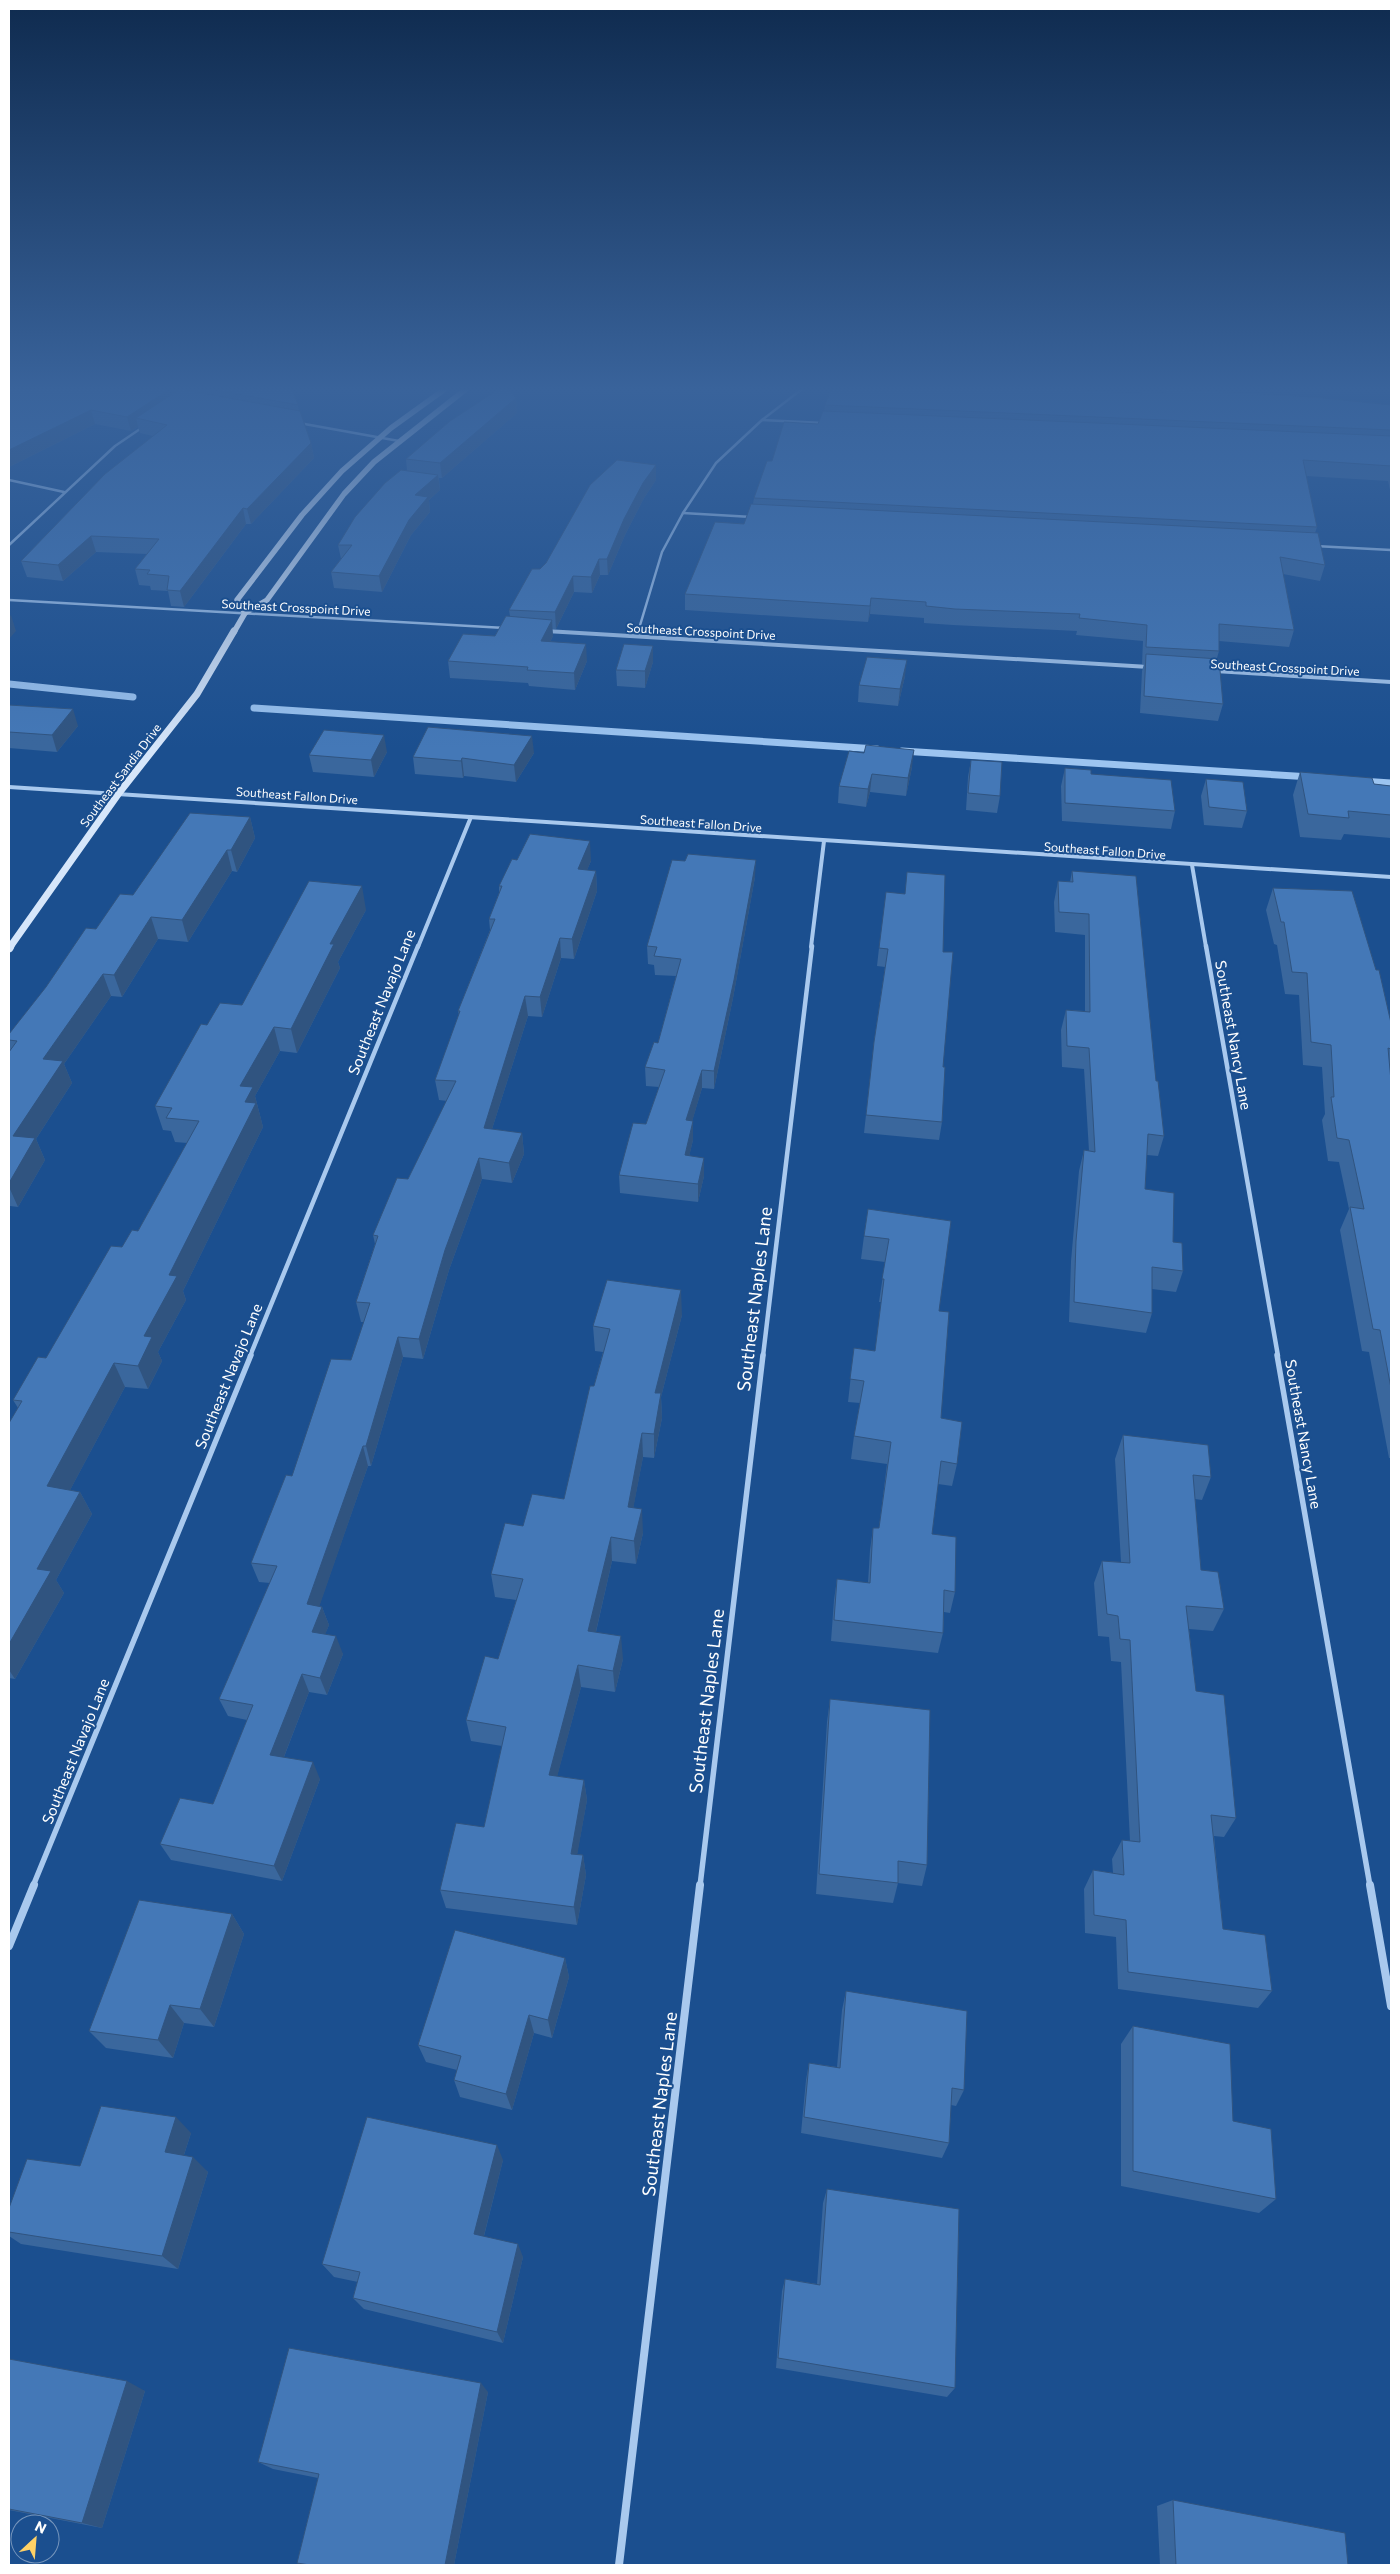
<svg xmlns="http://www.w3.org/2000/svg" width="1400" height="2574" viewBox="0 0 1400 2574" font-family="Commissioner,sans-serif">
<style>
.lines{fill:none;stroke-linecap:round;stroke-linejoin:round}
.stream{stroke:#9cc4f0;stroke-width:7}
.street-far4{stroke:#a9c9ee;stroke-width:2.5}
.street-far3{stroke:#a9c9ee;stroke-width:4}
.street-far2{stroke:#a9c9ee;stroke-width:4.5}
.street-far1{stroke:#a9c9ee;stroke-width:5.5}
.street{stroke:#a9c9ee;stroke-width:8}
.secondary-far2{stroke:#d6e6fa;stroke-width:5.5}
.secondary-far1{stroke:#d6e6fa;stroke-width:7}
.secondary{stroke:#d6e6fa;stroke-width:9}
.wall{fill:#3a679d}
.shaded-wall{fill:#305480}
.building{fill:#4478b7;stroke:#305480}
.labels{text-anchor:middle;dominant-baseline:central;stroke-width:4;stroke-linejoin:round;paint-order:stroke}
.far-street-label{font-size:12px;fill:#fff;stroke:#1b4f8f}
.street-label{font-size:15px;fill:#fff;stroke:#1b4f8f}
.near-street-label{font-size:18px;fill:#fff;stroke:#1b4f8f}
</style>
<rect width="100%" height="100%" fill="#1b4f8f"/>
<g class="lines">
<!-- stream -->
<g class="stream">
<polyline points="9,684 133,697"/>
<polyline points="254,708 877,749"/>
<polyline points="902,751 1311,777"/>
<polyline points="1361,781 1391,783"/>
</g>
<!-- street-far4 -->
<g class="street-far4">
<polyline points="762,420 824,423"/>
<polyline points="299,423 399,441"/>
<polyline points="9,480 64,492"/>
<polyline points="683,513 752,517"/>
<polyline points="9,545 115,446 143,427"/>
<polyline points="1315,546 1391,550"/>
<polyline points="9,600 505,628"/>
<polyline points="546,631 564,632"/>
<polyline points="638,632 662,552 683,513 716,463 762,420 802,389"/>
</g>
<!-- street-far3 -->
<g class="street-far3">
<polyline points="546,631 1149,667"/>
<polyline points="637,636 639,631"/>
<polyline points="1215,671 1391,682"/>
<polyline points="9,787 1391,877"/>
<polyline points="1192,865 1206,947"/>
<polyline points="418,947 471,817"/>
<polyline points="811,947 824,841"/>
</g>
<!-- street-far2 -->
<g class="street-far2">
<polyline points="1206,946 1278,1356"/>
<polyline points="250,1356 418,946"/>
<polyline points="763,1356 812,946"/>
</g>
<!-- street-far1 -->
<g class="street-far1">
<polyline points="1277,1355 1370,1886"/>
<polyline points="33,1886 251,1355"/>
<polyline points="700,1886 763,1355"/>
</g>
<!-- street -->
<g class="street">
<polyline points="1370,1885 1391,2006"/>
<polyline points="9,1946 34,1885"/>
<polyline points="619,2565 700,1885"/>
</g>
<!-- secondary-far2 -->
<g class="secondary-far2">
<polyline points="245,613 237,600 302,515 342,471 391,428 445,389"/>
<polyline points="234,632 245,613 267,600 344,494 374,462 466,389"/>
</g>
<!-- secondary-far1 -->
<polyline class="secondary-far1" points="10,947 119,793 197,694 234,631"/>
<!-- secondary -->
<polyline class="secondary" points="9,948 10,946"/>
</g>
<!-- wall -->
<g class="wall">
<polygon points="9,389 307,389 294,395 298,405 299,411 311,443 314,458 251,524 246,524 184,607 171,606 168,591 151,590 150,586 139,585 135,569 147,554 96,552 63,581 27,577 21,561 153,436 140,433 138,427 131,431 95,424 9,467"/>
<polygon points="1165,389 1391,405 1391,494 1388,481 1306,476 1317,527 1315,533 1325,565 1320,581 1283,574 1294,630 1289,647 1219,641 1219,651 1217,658 1223,704 1218,721 1140,713 1142,671 1144,664 1142,664 1143,641 1076,635 1077,631 953,625 924,623 924,618 870,614 868,622 685,610 685,594 744,524 753,504 754,498 772,461 818,424 824,411 825,405 1141,394 1141,391 1164,393"/>
<polygon points="516,398 517,413 442,478 439,478 440,490 429,500 430,512 411,535 382,592 334,588 331,572 341,559 338,545 407,471 406,459"/>
<polygon points="656,480 644,498 625,535 608,575 600,575 592,593 574,592 556,629 552,629 553,636 550,642 587,661 575,690 529,686 528,683 450,678 448,661 495,636 510,616 509,610 546,563"/>
<polygon points="653,662 645,688 617,686 616,670"/>
<polygon points="905,676 898,706 858,702 859,685"/>
<polygon points="9,705 78,726 57,752 9,748"/>
<polygon points="387,752 374,777 313,772 309,755"/>
<polygon points="534,753 516,782 464,776 463,778 415,774 413,757"/>
<polygon points="864,753 912,767 906,796 870,792 866,807 838,803 839,786"/>
<polygon points="971,760 1000,796 997,813 966,810 968,777"/>
<polygon points="1065,768 1091,774 1175,811 1171,829 1062,821 1061,786"/>
<polygon points="1300,772 1374,784 1391,786 1391,838 1344,834 1341,840 1300,837 1293,795"/>
<polygon points="1206,779 1247,811 1242,828 1204,825 1201,796"/>
<polygon points="250,817 255,838 237,872 232,871 188,942 158,939 122,997 111,996 64,1064 72,1083 36,1139 45,1160 18,1207 10,1206 9,1207 9,1034 96,929 133,895"/>
<polygon points="517,860 591,861 587,870 596,871 597,891 574,959 561,958 542,1017 528,1016 492,1129 522,1133 524,1154 512,1183 482,1179 449,1270 423,1359 403,1357 371,1466 368,1466 319,1606 322,1607 329,1625 325,1634 343,1654 327,1695 309,1692 284,1757 320,1779 282,1881 171,1860 160,1844 213,1804 247,1720 228,1716 219,1699 270,1583 259,1582 251,1563 351,1360 364,1322 361,1322 356,1302 375,1244 373,1235 408,1179 447,1101 439,1100 435,1080 459,1015 458,1011 490,930 489,919 499,893 499,886"/>
<polygon points="1072,871 1156,1081 1164,1136 1158,1156 1147,1155 1145,1189 1173,1242 1183,1271 1176,1292 1152,1289 1152,1313 1146,1333 1069,1322 1071,1261 1079,1171 1084,1150 1089,1151 1084,1069 1062,1067 1061,1030 1066,1010 1085,1011 1085,935 1055,932 1054,902 1058,881 1070,882"/>
<polygon points="755,877 733,998 714,1089 702,1088 692,1121 693,1121 693,1140 689,1156 704,1176 698,1202 620,1193 619,1175 646,1124 659,1087 646,1086 645,1067 658,1043 676,976 655,975 654,965 648,964 647,946"/>
<polygon points="1273,888 1391,1023 1391,1065 1390,1068 1391,1081 1391,1458 1389,1458 1369,1352 1362,1351 1340,1230 1349,1209 1339,1162 1328,1161 1322,1120 1325,1114 1322,1067 1303,1065 1299,995 1285,994 1277,945 1274,944 1266,910"/>
<polygon points="366,910 338,962 340,968 297,1053 280,1051 255,1096 263,1127 183,1291 186,1300 158,1352 162,1361 148,1389 125,1387 70,1490 80,1492 92,1514 56,1580 64,1593 15,1679 9,1678 9,1423 18,1408 13,1400 46,1358 122,1247 138,1231 187,1143 175,1142 171,1131 163,1130 155,1106 207,1025 242,1005"/>
<polygon points="879,948 943,952 942,1122 939,1140 864,1133 874,1042 885,967 877,966"/>
<polygon points="868,1209 939,1311 941,1418 957,1464 952,1486 938,1484 932,1534 955,1592 950,1613 944,1612 943,1633 938,1653 831,1641 834,1600 837,1579 868,1583 870,1550 873,1528 879,1528 887,1464 851,1459 854,1436 860,1403 848,1402 854,1348 875,1351 881,1302 879,1302 885,1262 861,1259 864,1236"/>
<polygon points="682,1315 661,1397 662,1418 654,1458 643,1457 633,1508 643,1533 636,1564 612,1561 596,1632 623,1659 615,1692 581,1687 557,1776 584,1780 587,1800 577,1854 583,1855 586,1875 577,1925 446,1908 440,1890 484,1827 502,1746 471,1741 466,1720 498,1659 516,1600 495,1597 491,1574 564,1499 594,1386 603,1352 595,1351 593,1326"/>
<polygon points="1123,1435 1211,1477 1202,1500 1195,1499 1201,1570 1224,1609 1213,1631 1189,1629 1196,1691 1236,1818 1224,1837 1214,1836 1223,1929 1272,1991 1258,2008 1118,1989 1116,1937 1085,1933 1084,1889 1093,1870 1113,1873 1112,1859 1122,1840 1130,1841 1121,1662 1111,1661 1109,1637 1098,1636 1094,1583 1102,1561 1121,1562 1115,1459"/>
<polygon points="830,1699 927,1865 922,1886 898,1883 893,1903 816,1894 827,1722"/>
<polygon points="232,1914 244,1934 214,2027 184,2023 173,2058 106,2048 89,2031"/>
<polygon points="565,1958 569,1977 552,2038 534,2033 512,2110 460,2097 454,2080 457,2070 426,2062 418,2045"/>
<polygon points="846,1991 964,2090 956,2106 951,2105 949,2143 942,2158 801,2133 806,2080 809,2063 837,2067 842,2010"/>
<polygon points="1133,2026 1233,2121 1276,2199 1259,2213 1121,2186 1121,2044"/>
<polygon points="191,2133 184,2155 208,2172 178,2269 21,2244 9,2236 9,2208 80,2166"/>
<polygon points="503,2160 484,2236 523,2257 503,2343 364,2309 353,2298 358,2282 334,2277 322,2264"/>
<polygon points="827,2189 955,2388 947,2397 776,2368 782,2291 785,2279 817,2284 823,2203"/>
<polygon points="9,2359 145,2391 102,2528 9,2510"/>
<polygon points="488,2392 454,2565 306,2565 297,2563 318,2478 273,2469 258,2462"/>
<polygon points="1173,2500 1348,2565 1160,2565 1157,2506"/>
</g>
<!-- shaded-wall -->
<g class="shaded-wall">
<polygon points="170,389 172,389 175,402 136,418 138,427 131,431 127,417"/>
<polygon points="291,389 307,389 292,396"/>
<polygon points="516,398 517,413 442,478 440,463"/>
<polygon points="91,410 95,424 9,467 9,450"/>
<polygon points="311,443 314,458 251,524 247,509"/>
<polygon points="656,465 656,480 644,498 625,535 608,575 607,559 624,519 643,483"/>
<polygon points="438,475 440,490 429,500 430,512 411,535 382,592 379,576 415,495"/>
<polygon points="243,508 246,524 184,607 180,591"/>
<polygon points="91,536 96,552 63,581 58,565"/>
<polygon points="599,559 600,575 592,593 591,577"/>
<polygon points="573,576 574,592 556,629 555,612"/>
<polygon points="871,598 870,614 868,622"/>
<polygon points="11,615 16,631 9,639 9,617"/>
<polygon points="552,620 553,636 542,658 541,641"/>
<polygon points="586,644 587,661 575,690 574,673"/>
<polygon points="653,646 653,662 645,688 645,671"/>
<polygon points="907,660 905,676 898,706 900,689"/>
<polygon points="73,709 78,726 57,752 52,735"/>
<polygon points="384,735 387,752 374,777 371,760"/>
<polygon points="532,736 534,753 516,782 514,765"/>
<polygon points="914,750 912,767 906,796 908,778"/>
<polygon points="462,758 464,776 463,778 461,761"/>
<polygon points="872,774 870,792 866,807 868,789"/>
<polygon points="250,817 255,838 237,872 231,850"/>
<polygon points="590,841 591,861 579,889 578,869"/>
<polygon points="227,850 232,871 188,942 182,920"/>
<polygon points="756,860 755,877 733,998 714,1089 714,1071"/>
<polygon points="596,871 597,891 574,959 572,939"/>
<polygon points="362,886 366,910 338,962 340,968 297,1053 291,1029 330,944"/>
<polygon points="151,917 158,939 122,997 114,975"/>
<polygon points="560,938 561,958 542,1017 540,997"/>
<polygon points="103,974 111,996 64,1064 72,1083 36,1139 45,1160 18,1207 9,1187 13,1136 43,1059"/>
<polygon points="525,996 528,1016 486,1148 484,1128"/>
<polygon points="274,1027 280,1051 255,1096 263,1127 183,1291 186,1300 158,1352 162,1361 148,1389 138,1366 144,1336 169,1275 240,1086"/>
<polygon points="702,1070 702,1088 687,1139 686,1120"/>
<polygon points="693,1121 693,1140 685,1174 685,1155"/>
<polygon points="522,1133 524,1154 512,1183 509,1163"/>
<polygon points="479,1158 482,1179 449,1270 423,1359 419,1339 445,1250"/>
<polygon points="704,1158 704,1176 698,1202 698,1184"/>
<polygon points="681,1290 682,1315 661,1397 662,1418 654,1458 654,1434 655,1393"/>
<polygon points="398,1337 403,1357 371,1466 366,1446"/>
<polygon points="114,1363 125,1387 60,1509 47,1486"/>
<polygon points="642,1433 643,1457 629,1531 628,1507"/>
<polygon points="363,1446 368,1466 314,1622 307,1604"/>
<polygon points="80,1492 92,1514 56,1580 64,1593 15,1679 9,1670 9,1644 37,1569"/>
<polygon points="642,1509 643,1533 636,1564 634,1541"/>
<polygon points="611,1537 612,1561 591,1653 588,1631"/>
<polygon points="322,1607 329,1625 319,1650 312,1632"/>
<polygon points="336,1636 343,1654 327,1695 320,1678"/>
<polygon points="621,1636 623,1659 615,1692 613,1671"/>
<polygon points="578,1665 581,1687 552,1796 549,1775"/>
<polygon points="302,1674 309,1692 278,1772 270,1755"/>
<polygon points="313,1762 320,1779 282,1881 274,1866"/>
<polygon points="584,1780 587,1800 574,1873 571,1854"/>
<polygon points="583,1855 586,1875 577,1925 574,1907"/>
<polygon points="232,1914 244,1934 214,2027 200,2009"/>
<polygon points="565,1958 569,1977 552,2038 548,2020"/>
<polygon points="170,2005 184,2023 173,2058 158,2040"/>
<polygon points="529,2015 534,2033 512,2110 506,2094"/>
<polygon points="176,2117 191,2133 180,2167 165,2152"/>
<polygon points="497,2145 503,2160 481,2247 474,2234"/>
<polygon points="193,2157 208,2172 178,2269 162,2256"/>
<polygon points="518,2244 523,2257 503,2343 497,2332"/>
<polygon points="127,2381 145,2391 102,2528 82,2523"/>
<polygon points="481,2383 488,2392 454,2565 445,2565"/>
</g>
<!-- building -->
<g class="building">
<polygon points="9,389 170,389 127,417 91,410 9,450"/>
<polygon points="180,389 300,411 311,443 247,509 243,508 180,591 167,590 169,576 147,574 150,570 135,569 159,539 91,536 58,565 21,561 105,474 167,425 136,418"/>
<polygon points="210,389 292,389 298,405"/>
<polygon points="499,389 509,389 516,398 440,463 406,459 450,421"/>
<polygon points="831,389 1067,389 1142,394 1141,391 1166,393 1165,389 1173,389 1313,397 1391,405 1391,430 825,405"/>
<polygon points="823,411 1391,436 1391,466 1303,460 1317,527 754,498 767,461 772,461 784,422 818,424"/>
<polygon points="617,460 656,465 643,483 624,519 607,559 599,559 591,577 573,576 555,612 509,610 532,569 540,569 546,563 590,485"/>
<polygon points="401,470 438,475 415,495 428,497 409,520 379,576 331,572 352,545 338,545 355,517 385,483"/>
<polygon points="751,504 1318,533 1325,565 1280,557 1294,630 1219,624 1219,651 1146,647 1147,625 1079,618 1080,614 955,609 926,606 926,602 871,598 870,606 685,594 715,522 744,524"/>
<polygon points="506,616 552,620 541,641 586,644 574,673 527,670 528,667 448,661 463,634 495,636"/>
<polygon points="624,644 653,646 645,671 616,670"/>
<polygon points="1146,654 1219,659 1223,704 1144,696"/>
<polygon points="867,657 907,660 900,689 859,685"/>
<polygon points="9,705 73,709 52,735 9,732"/>
<polygon points="428,727 532,736 514,765 462,758 461,761 413,757"/>
<polygon points="324,730 384,735 371,760 309,755"/>
<polygon points="866,745 914,750 908,778 872,774 868,789 839,786 849,751 864,753"/>
<polygon points="971,760 1002,762 1000,796 968,793"/>
<polygon points="1065,768 1091,770 1091,774 1171,780 1175,811 1065,803"/>
<polygon points="1300,772 1372,778 1374,784 1391,786 1391,815 1348,811 1349,818 1308,814"/>
<polygon points="1206,779 1243,782 1247,811 1209,807"/>
<polygon points="190,813 250,817 231,850 227,850 182,920 151,917 114,975 103,974 43,1059 63,1061 13,1136 35,1138 9,1183 9,1052 17,1041 9,1040 9,1034 46,987 86,928 96,929 120,894 133,895"/>
<polygon points="530,834 590,841 578,869 596,871 572,939 560,938 540,997 525,996 484,1128 522,1133 509,1163 479,1158 445,1250 419,1339 398,1337 366,1446 363,1446 307,1604 322,1607 312,1632 336,1636 320,1678 302,1674 270,1755 313,1762 274,1866 160,1844 180,1798 213,1804 253,1705 219,1699 277,1566 251,1563 286,1475 292,1476 331,1359 351,1360 370,1303 356,1302 378,1236 373,1235 397,1178 408,1179 456,1081 435,1080 460,1011 458,1011 495,919 489,919 502,886 499,886 512,859 517,860"/>
<polygon points="688,854 756,860 734,980 714,1071 702,1070 686,1120 693,1121 685,1155 704,1158 698,1184 619,1175 633,1123 646,1124 665,1070 645,1067 654,1042 658,1043 681,959 654,956 657,947 647,946 672,860 685,861"/>
<polygon points="1072,871 1136,876 1156,1081 1158,1081 1164,1136 1148,1134 1145,1189 1174,1193 1173,1242 1182,1243 1183,1271 1152,1267 1152,1313 1074,1302 1076,1241 1084,1150 1095,1152 1089,1048 1067,1046 1066,1010 1090,1012 1089,914 1059,912 1058,881 1073,882"/>
<polygon points="907,872 945,875 943,952 953,952 943,1067 945,1067 942,1122 866,1115 874,1042 888,949 879,948 886,892 905,894"/>
<polygon points="309,881 362,886 330,944 334,944 291,1029 274,1027 240,1086 253,1087 245,1102 256,1103 169,1275 177,1276 144,1336 152,1337 138,1366 114,1363 47,1486 80,1492 37,1569 51,1571 9,1644 9,1423 22,1401 13,1400 38,1357 46,1358 111,1246 122,1247 132,1230 138,1231 199,1121 166,1118 172,1108 155,1106 201,1024 207,1025 220,1003 242,1005"/>
<polygon points="1273,888 1352,891 1376,970 1379,970 1391,1023 1391,1049 1388,1048 1391,1081 1391,1388 1380,1330 1373,1329 1350,1207 1364,1209 1349,1140 1337,1138 1331,1097 1334,1097 1331,1045 1311,1042 1307,973 1292,972 1284,922 1281,922"/>
<polygon points="868,1209 951,1221 939,1311 949,1312 941,1418 962,1422 957,1464 941,1461 932,1534 956,1537 955,1592 944,1590 943,1633 834,1620 837,1579 870,1583 873,1528 879,1528 891,1442 854,1436 864,1381 850,1379 854,1348 875,1351 884,1279 882,1279 889,1239 864,1236"/>
<polygon points="607,1280 681,1290 655,1393 661,1393 654,1434 642,1433 628,1507 642,1509 634,1541 611,1537 588,1631 621,1636 613,1671 578,1665 549,1775 584,1780 571,1854 583,1855 574,1907 440,1890 456,1823 484,1827 506,1727 466,1720 485,1656 498,1659 523,1579 491,1574 505,1523 523,1526 532,1494 564,1499 590,1386 594,1386 610,1329 593,1326"/>
<polygon points="1123,1435 1208,1445 1211,1477 1193,1475 1201,1570 1218,1572 1224,1609 1186,1606 1196,1691 1224,1695 1236,1818 1211,1815 1223,1929 1265,1935 1272,1991 1128,1972 1126,1920 1094,1915 1093,1870 1124,1875 1122,1840 1140,1842 1130,1640 1120,1639 1118,1616 1107,1614 1102,1561 1130,1563"/>
<polygon points="830,1699 930,1710 927,1865 898,1861 898,1883 819,1874"/>
<polygon points="139,1900 232,1914 200,2009 170,2005 158,2040 89,2031"/>
<polygon points="455,1930 565,1958 548,2020 529,2015 506,2094 454,2080 461,2056 418,2045"/>
<polygon points="846,1991 967,2011 964,2090 952,2088 949,2143 804,2117 809,2063 840,2068"/>
<polygon points="1133,2026 1230,2044 1233,2121 1271,2129 1276,2199 1133,2171"/>
<polygon points="101,2106 176,2117 165,2152 193,2157 162,2256 9,2232 9,2208 27,2159 80,2166"/>
<polygon points="367,2117 497,2145 474,2234 518,2244 497,2332 353,2298 360,2272 322,2264"/>
<polygon points="827,2189 959,2209 955,2388 778,2358 785,2279 820,2285"/>
<polygon points="289,2348 481,2383 445,2565 310,2565 297,2563 319,2474 258,2462"/>
<polygon points="9,2359 127,2381 82,2523 9,2509"/>
<polygon points="1173,2500 1345,2533 1348,2565 1176,2565"/>
</g>
<!-- sky -->
<linearGradient id="sky" x2="0" y2="1"><stop stop-color="#0f2b4f"/><stop offset="0.52" stop-color="#39639b"/><stop offset="1" stop-color="#39639b" stop-opacity="0"/></linearGradient>
<rect width="1400" height="749" fill="url(#sky)"/>
<g class="labels">
<!-- far-street labels -->
<g class="far-street-label">
<text transform="translate(296 607) rotate(3)">Southeast Crosspoint Drive</text>
<text transform="translate(701 631) rotate(3)">Southeast Crosspoint Drive</text>
<text transform="translate(1285 667) rotate(3)">Southeast Crosspoint Drive</text>
<text transform="translate(120 775) rotate(-53)">Southeast Sandia Drive</text>
<text transform="translate(297 795) rotate(4)">Southeast Fallon Drive</text>
<text transform="translate(701 823) rotate(4)">Southeast Fallon Drive</text>
<text transform="translate(1105 850) rotate(4)">Southeast Fallon Drive</text>
</g>
<!-- street labels -->
<g class="street-label">
<text transform="translate(381 1002) rotate(-68)">Southeast Navajo Lane</text>
<text transform="translate(1234 1035) rotate(80)">Southeast Nancy Lane</text>
<text transform="translate(228 1376) rotate(-68)">Southeast Navajo Lane</text>
<text transform="translate(1304 1434) rotate(80)">Southeast Nancy Lane</text>
<text transform="translate(75 1751) rotate(-68)">Southeast Navajo Lane</text>
</g>
<!-- near-street labels -->
<g class="near-street-label">
<text transform="translate(754 1299) rotate(-83)">Southeast Naples Lane</text>
<text transform="translate(706 1701) rotate(-83)">Southeast Naples Lane</text>
<text transform="translate(659 2104) rotate(-83)">Southeast Naples Lane</text>
</g>
</g>
<!-- border -->
<rect width="1400" height="2574" fill="none" stroke="#ffffff" stroke-width="20"/>
<!-- north arrow -->
<g transform="translate(35 2539) rotate(26)"><circle r="24" fill="#1b4f8f" stroke="#7695bc"/>
<path d="M0-4L9 19L0 12L-9 19Z" fill="#ffd166"/>
<text y="-8" font-size="14" font-weight="bold" text-anchor="middle" fill="#ffffff">N</text>
</g>
</svg>
